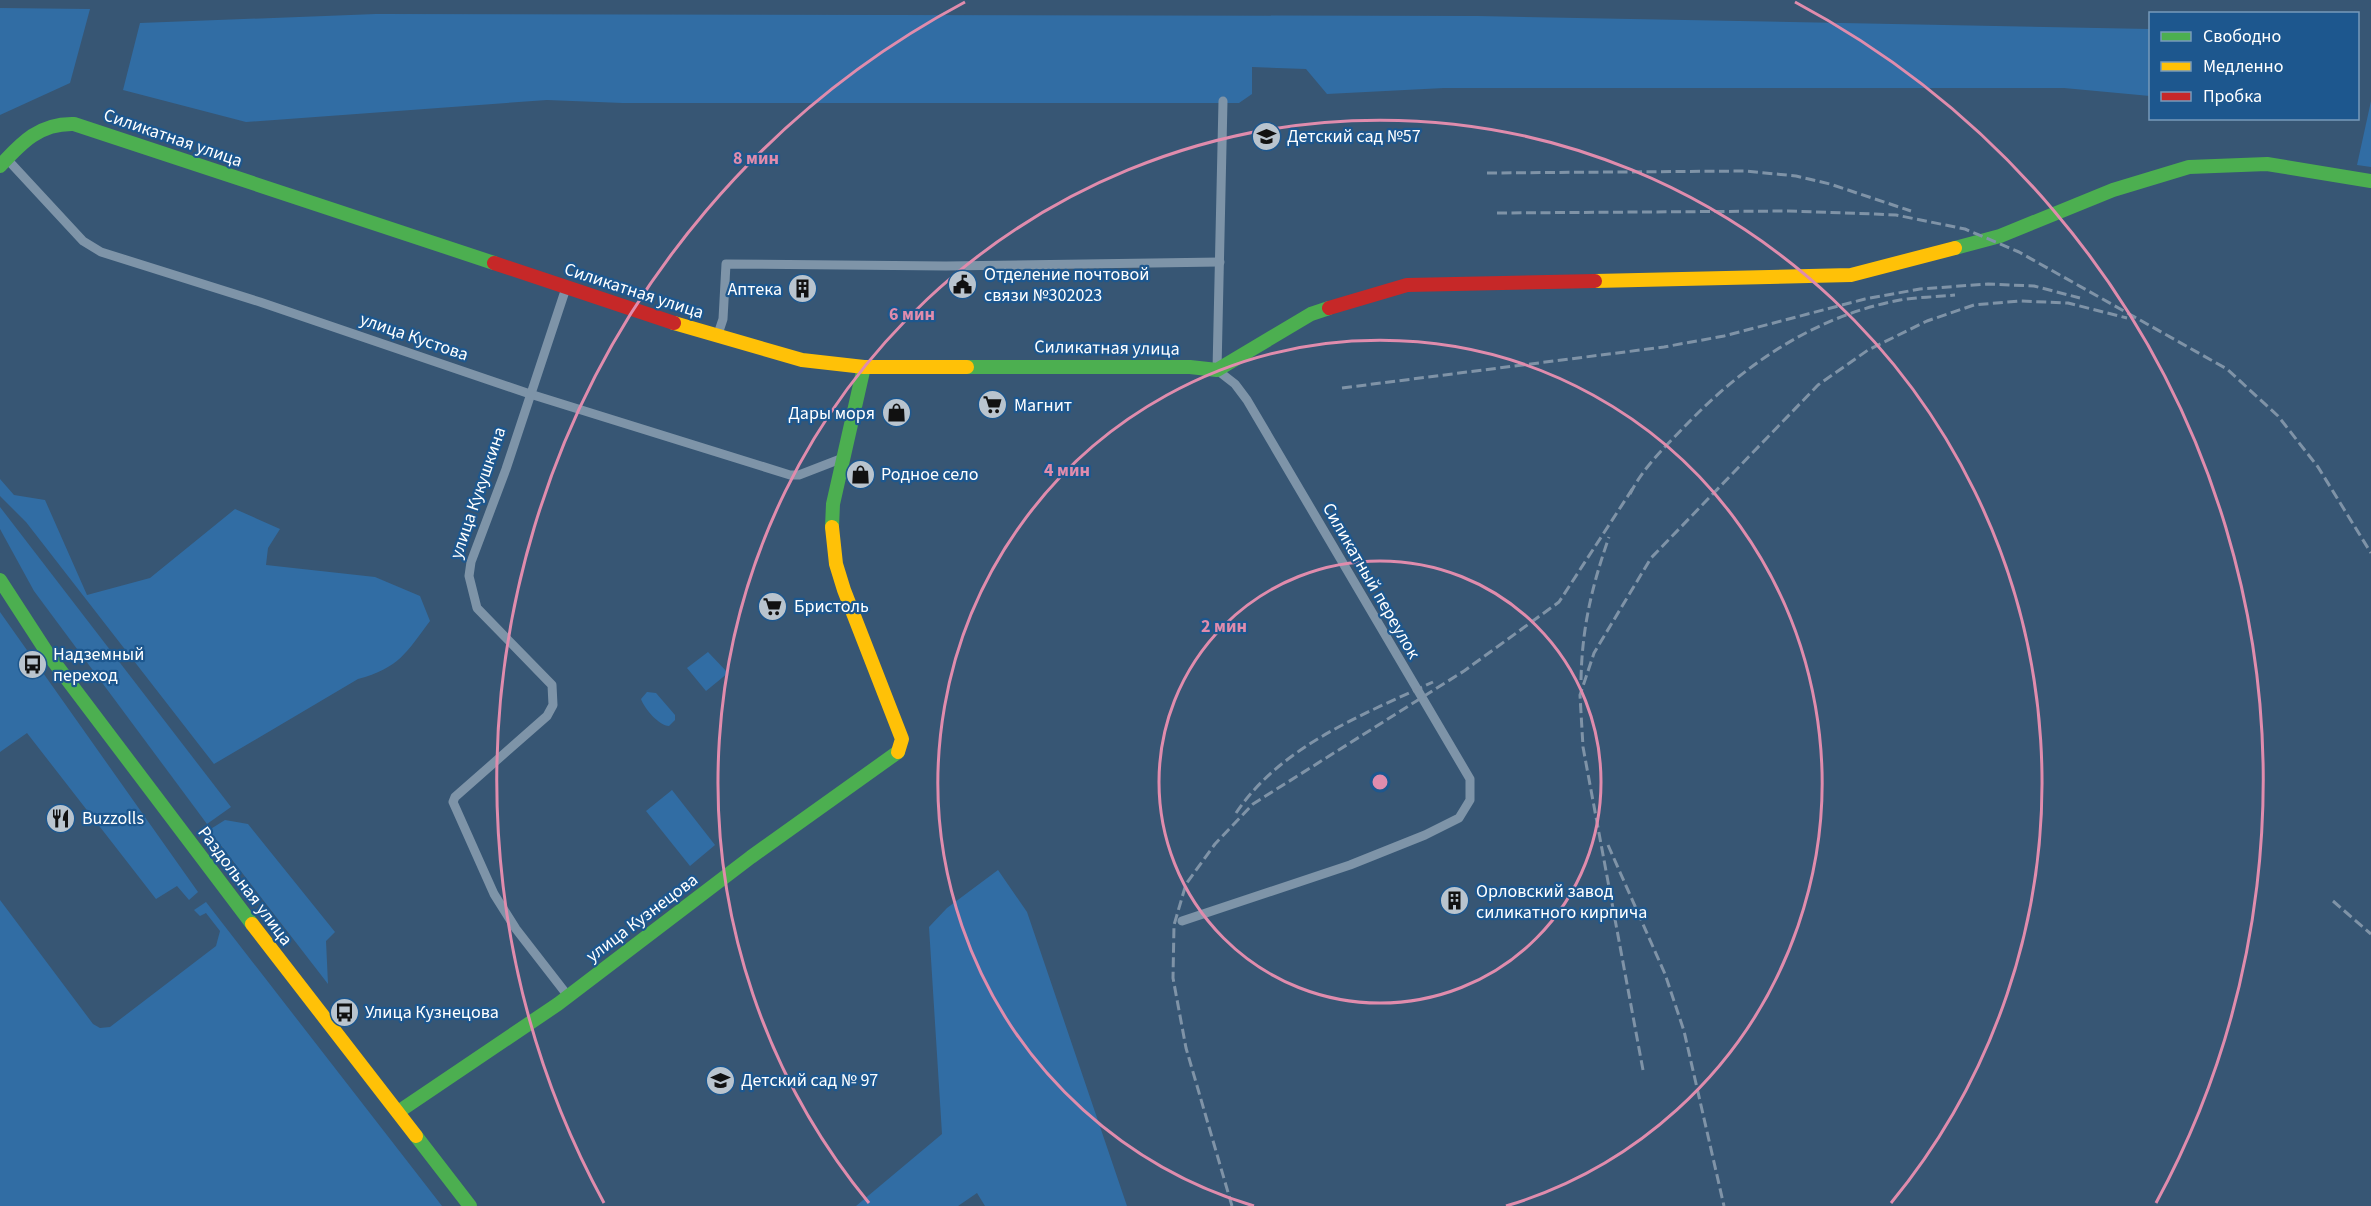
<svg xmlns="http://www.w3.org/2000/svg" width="2371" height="1206" viewBox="0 0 2371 1206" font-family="'Source Sans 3',sans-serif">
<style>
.green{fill:#316da4}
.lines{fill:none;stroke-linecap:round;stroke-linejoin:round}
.street{stroke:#7e94a8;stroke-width:9}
.fast{stroke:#4caf50;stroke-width:14}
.slow{stroke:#ffc107;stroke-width:14}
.jam{stroke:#c62828;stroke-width:14}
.rail{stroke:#7f93a7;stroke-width:3;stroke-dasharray:10 4.5;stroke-linecap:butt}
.ring{fill:none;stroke:#e08cad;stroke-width:3}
.labels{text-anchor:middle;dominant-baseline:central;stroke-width:4.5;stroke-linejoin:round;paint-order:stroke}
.poi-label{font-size:18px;fill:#fff;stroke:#1d578e;text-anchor:start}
.street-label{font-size:18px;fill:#fff;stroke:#1d578e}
.centre{fill:#e08cad;stroke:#1d578e;stroke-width:3}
.ring-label{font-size:18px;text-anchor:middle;font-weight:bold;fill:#e08cad;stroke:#1d578e;stroke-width:4.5;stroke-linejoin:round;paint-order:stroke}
</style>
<rect width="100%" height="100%" fill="#375674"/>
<!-- green -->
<g class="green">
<polygon points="0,8 90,9 70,83 0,115"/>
<polygon points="376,14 1478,16 2150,29 2150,96 2064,88 1444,88 1327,94 1306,69 1252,67 1252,94 1239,103 623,103 547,100 246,122 123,90 140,23"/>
<polygon points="2371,101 2371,167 2357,165"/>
<path d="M 0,479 L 14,495 L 45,500 L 87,595 L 150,578 L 235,509 L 280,529 L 268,548 L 266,565 L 375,577 L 420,596 L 430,621 C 406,653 399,668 358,679 L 214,764 L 26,522 L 0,496 Z"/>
<polygon points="0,507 231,807 207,824 34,591 0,529"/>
<polygon points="0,612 198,892 189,900 177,886 156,899 27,733 0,752"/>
<polygon points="708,652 728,673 706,691 687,668"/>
<path d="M 647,692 L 656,693 L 675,715 L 675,720 L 669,726 C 659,726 644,708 641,699 Z"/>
<polygon points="672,790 715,845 690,866 646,811"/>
<polygon points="225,820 248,824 335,932 326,941 328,984 209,830"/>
<polygon points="998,870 1027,912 1127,1206 985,1206 977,1193 958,1206 856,1206 942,1134 929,927 947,908"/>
<polygon points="0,900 93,1024 100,1028 110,1027 216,946 220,931 206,913 200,916 194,910 206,902 442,1206 0,1206"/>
</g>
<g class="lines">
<!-- street -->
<g class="street">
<polyline points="7,159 83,241 101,252 260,302 530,394 790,475 799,475 843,458"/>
<polyline points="566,288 506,469 471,562 469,576 477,608 552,685 553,705 547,716 455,797 453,802 494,894 516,929 568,996"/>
<polyline points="717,337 723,319 726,264 946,266 1220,262"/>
<polyline points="1182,921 1350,865 1425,835 1459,818 1470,800 1470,779 1247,400 1235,384 1217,370 1223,101"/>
</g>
<!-- fast -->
<g class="fast">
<path d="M 0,166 C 22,142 40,123 74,124 L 494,263"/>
<polyline points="1955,248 2000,236 2113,190 2189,167 2267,164 2371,181"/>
<polyline points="967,367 1190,367 1217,370 1311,314 1329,308"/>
<polyline points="832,527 833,504 864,367"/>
<polyline points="0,580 48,654 252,924"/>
<polyline points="398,1112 558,1004 751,857 898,752"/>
<polyline points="416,1136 470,1206"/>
</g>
<!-- slow -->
<g class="slow">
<polyline points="1595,281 1851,275 1955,248"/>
<polyline points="674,323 802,360 864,367 967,367"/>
<polyline points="832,527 836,564 844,590 902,739 898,752"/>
<polyline points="252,924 416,1136"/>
</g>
<!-- jam -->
<g class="jam">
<polyline points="494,263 674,323"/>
<polyline points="1329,308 1407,285 1595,281"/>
</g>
<!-- rail -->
<g class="rail">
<polyline points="1487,173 1746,171 1796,176 1830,184 1911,211"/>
<polyline points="1497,213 1788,211 1875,214 1896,215 1965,229 2019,252 2227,369 2278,416 2318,467 2371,553"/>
<polyline points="1342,388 1664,347 1724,336 1865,299 1920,289 1988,284 2034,286 2080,298"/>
<path d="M 1630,494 C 1643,467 1668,444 1688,423 C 1746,363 1816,316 1900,300 C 1918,297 1937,297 1955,295"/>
<path d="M 1581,680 C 1582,627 1592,586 1609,537"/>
<path d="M 1236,813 C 1281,746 1362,715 1433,682"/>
<polyline points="1608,845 1665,974 1684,1031 1724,1206"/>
<polyline points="2333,901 2371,934"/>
<polyline points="1643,1070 1583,747 1580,695 1594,653 1651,558 1818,385 1868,350 1927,321 1974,305 2019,301 2068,303 2127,318"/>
<polyline points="1232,1206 1186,1048 1173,978 1174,925 1186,884 1215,844 1253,804 1464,671 1559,602 1633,488"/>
</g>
</g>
<!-- distance rings -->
<g class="ring">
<circle cx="1380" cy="782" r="221"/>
<path d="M1254 1206A442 442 0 1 1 1506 1206"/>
<path d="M869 1203A662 662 0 1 1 1891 1203"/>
<path d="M604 1203A883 883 0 0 1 965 2M1795 2A883 883 0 0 1 2156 1203"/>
</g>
<!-- icons -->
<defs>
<symbol id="school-disc" viewBox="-11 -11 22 22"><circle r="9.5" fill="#b9c4ce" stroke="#1d578e"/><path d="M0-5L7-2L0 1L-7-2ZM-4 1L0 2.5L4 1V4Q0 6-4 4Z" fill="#111"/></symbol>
<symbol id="civic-disc" viewBox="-11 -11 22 22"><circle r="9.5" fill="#b9c4ce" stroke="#1d578e"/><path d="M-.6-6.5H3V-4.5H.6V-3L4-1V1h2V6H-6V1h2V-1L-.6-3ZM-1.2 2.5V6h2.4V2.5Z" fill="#111"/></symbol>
<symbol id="building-disc" viewBox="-11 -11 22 22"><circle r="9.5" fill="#b9c4ce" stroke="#1d578e"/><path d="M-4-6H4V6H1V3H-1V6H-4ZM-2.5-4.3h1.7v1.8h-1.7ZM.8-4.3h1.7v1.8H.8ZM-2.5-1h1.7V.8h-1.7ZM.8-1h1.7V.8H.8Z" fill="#111"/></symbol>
<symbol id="supermarket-disc" viewBox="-11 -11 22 22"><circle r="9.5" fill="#b9c4ce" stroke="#1d578e"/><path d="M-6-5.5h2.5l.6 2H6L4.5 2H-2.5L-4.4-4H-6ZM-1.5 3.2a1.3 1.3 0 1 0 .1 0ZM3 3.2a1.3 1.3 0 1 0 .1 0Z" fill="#111"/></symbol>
<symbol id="shop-disc" viewBox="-11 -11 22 22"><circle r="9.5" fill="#b9c4ce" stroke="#1d578e"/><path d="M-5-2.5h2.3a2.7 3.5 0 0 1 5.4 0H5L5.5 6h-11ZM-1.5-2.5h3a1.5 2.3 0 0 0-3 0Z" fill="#111"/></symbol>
<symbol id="bus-disc" viewBox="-11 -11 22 22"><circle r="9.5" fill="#b9c4ce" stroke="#1d578e"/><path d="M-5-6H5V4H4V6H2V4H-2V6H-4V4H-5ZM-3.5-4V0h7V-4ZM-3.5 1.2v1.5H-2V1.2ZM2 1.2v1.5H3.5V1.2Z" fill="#111"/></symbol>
<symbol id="restaurant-disc" viewBox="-11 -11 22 22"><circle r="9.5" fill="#b9c4ce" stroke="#1d578e"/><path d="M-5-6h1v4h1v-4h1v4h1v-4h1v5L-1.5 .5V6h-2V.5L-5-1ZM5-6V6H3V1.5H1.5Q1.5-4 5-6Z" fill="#111"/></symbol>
</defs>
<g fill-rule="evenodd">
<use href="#school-disc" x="1250" y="120" width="33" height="33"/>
<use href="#civic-disc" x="946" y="268" width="33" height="33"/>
<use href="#building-disc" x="786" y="272" width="33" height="33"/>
<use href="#supermarket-disc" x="976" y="388" width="33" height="33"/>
<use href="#shop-disc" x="880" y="396" width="33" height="33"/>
<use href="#shop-disc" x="844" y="458" width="33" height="33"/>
<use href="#supermarket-disc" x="756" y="590" width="33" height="33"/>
<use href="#bus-disc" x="16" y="648" width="33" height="33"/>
<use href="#restaurant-disc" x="44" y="802" width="33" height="33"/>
<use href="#building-disc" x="1438" y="884" width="33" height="33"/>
<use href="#bus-disc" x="328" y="996" width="33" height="33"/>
<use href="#school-disc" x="704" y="1064" width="33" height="33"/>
</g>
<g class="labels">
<!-- poi labels -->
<g class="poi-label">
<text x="1287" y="136">Детский сад №57</text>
<text x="984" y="274">Отделение почтовой<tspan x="984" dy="21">связи №302023</tspan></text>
<text x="782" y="289" text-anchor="end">Аптека</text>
<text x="1014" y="405">Магнит</text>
<text x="875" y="413" text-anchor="end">Дары моря</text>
<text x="881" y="474">Родное село</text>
<text x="794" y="606">Бристоль</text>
<text x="53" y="654">Надземный<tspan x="53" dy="21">переход</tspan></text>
<text x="82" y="818">Buzzolls</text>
<text x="1476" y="891">Орловский завод<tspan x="1476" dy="21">силикатного кирпича</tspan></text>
<text x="365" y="1012">Улица Кузнецова</text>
<text x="741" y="1080">Детский сад № 97</text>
</g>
<!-- street labels -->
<g class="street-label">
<text transform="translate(173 138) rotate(19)">Силикатная улица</text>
<text transform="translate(634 291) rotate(18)">Силикатная улица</text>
<text transform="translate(414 337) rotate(19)">улица Кустова</text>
<text transform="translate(1107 348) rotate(1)">Силикатная улица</text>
<text transform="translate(478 493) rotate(-71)">улица Кукушкина</text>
<text transform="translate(1371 581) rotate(60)">Силикатный переулок</text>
<text transform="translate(245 886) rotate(53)">Раздольная улица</text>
<text transform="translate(642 918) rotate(-37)">улица Кузнецова</text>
</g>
</g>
<circle cx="1380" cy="782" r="9" class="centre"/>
<g class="ring-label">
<text x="756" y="164">8 мин</text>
<text x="912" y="320">6 мин</text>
<text x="1067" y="476">4 мин</text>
<text x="1224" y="632">2 мин</text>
</g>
<!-- legend -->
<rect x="2149" y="12" width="210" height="108" fill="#1d578e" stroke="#779abb" stroke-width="1.5"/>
<rect x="2161" y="32" width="30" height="9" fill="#4caf50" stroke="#779abb" stroke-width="1.5"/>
<text x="2203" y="42" font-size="18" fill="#ffffff">Свободно</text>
<rect x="2161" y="62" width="30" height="9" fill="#ffc107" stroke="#779abb" stroke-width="1.5"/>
<text x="2203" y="72" font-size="18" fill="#ffffff">Медленно</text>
<rect x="2161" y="92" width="30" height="9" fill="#c62828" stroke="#779abb" stroke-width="1.5"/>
<text x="2203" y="102" font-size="18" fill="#ffffff">Пробка</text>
</svg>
